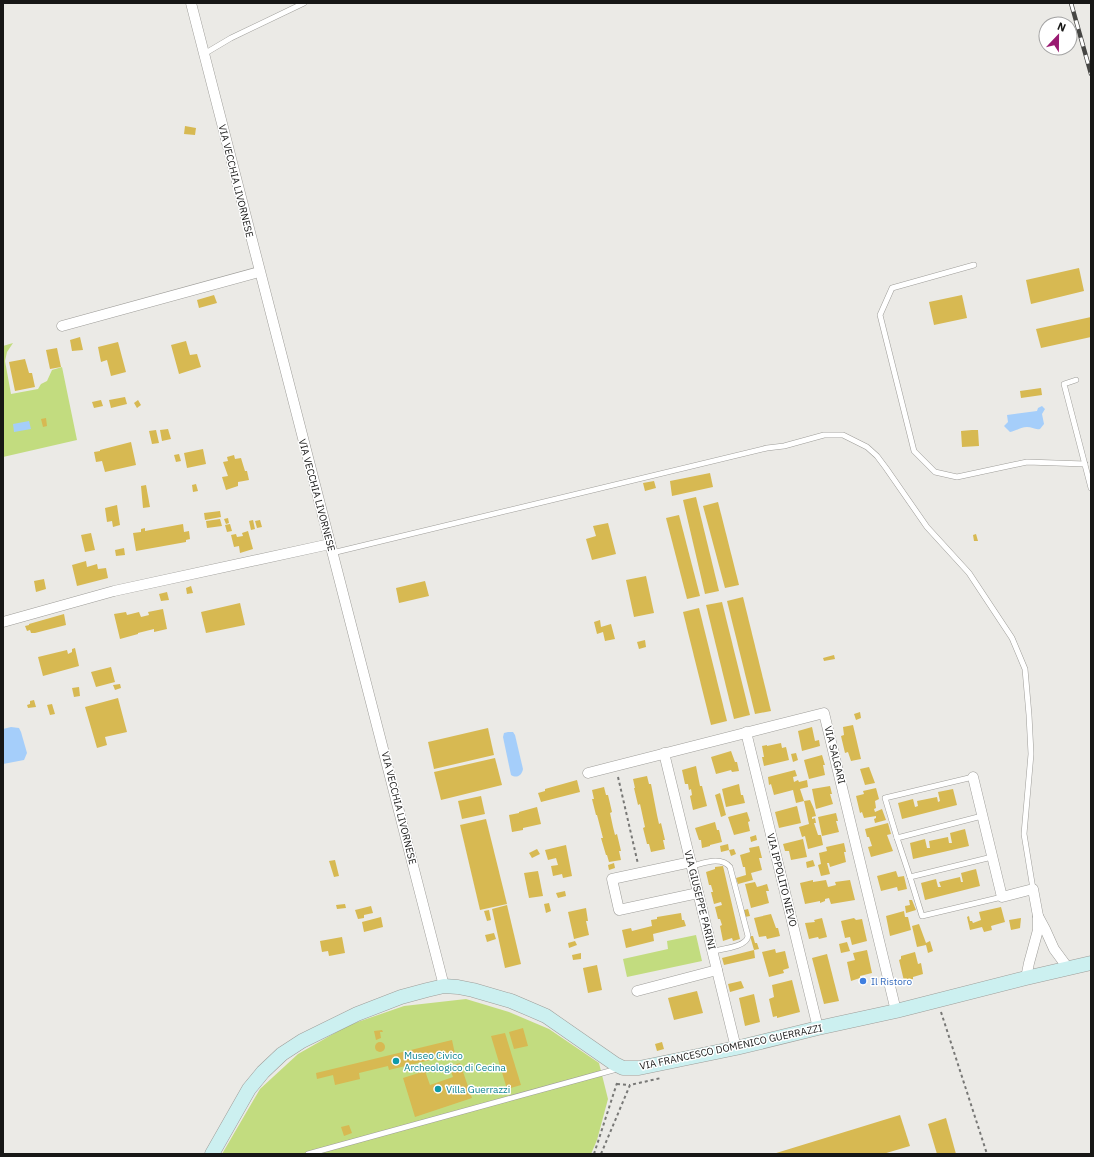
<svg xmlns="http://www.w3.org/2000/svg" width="1094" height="1157" viewBox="0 0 1094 1157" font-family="'IBM Plex Sans',sans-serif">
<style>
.green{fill:#c2dc7f}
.water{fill:#a5cefa}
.building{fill:#d7b952}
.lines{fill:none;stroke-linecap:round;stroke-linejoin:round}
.lane-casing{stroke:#9e9d99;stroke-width:6}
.street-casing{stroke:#9e9d99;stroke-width:11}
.secondary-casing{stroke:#9e9d99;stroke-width:15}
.path{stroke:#787876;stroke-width:2;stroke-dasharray:3 3;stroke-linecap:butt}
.lane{stroke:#fff;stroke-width:5}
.street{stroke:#fff;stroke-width:10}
.secondary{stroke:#ccf0f0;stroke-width:14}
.rail-casing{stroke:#464644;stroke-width:4.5}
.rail{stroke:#fff;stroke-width:3;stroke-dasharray:9;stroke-linecap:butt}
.shop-dot{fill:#3f7fe0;stroke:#fff;stroke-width:1.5}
.culture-dot{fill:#0f9aa8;stroke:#fff;stroke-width:1.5}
.labels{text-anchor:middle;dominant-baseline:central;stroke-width:3;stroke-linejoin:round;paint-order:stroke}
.street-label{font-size:10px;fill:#171716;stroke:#fff}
.shop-label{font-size:10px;fill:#366cbe;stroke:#fff;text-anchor:start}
.culture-label{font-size:10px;fill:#0d838f;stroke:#fff;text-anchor:start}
</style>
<rect width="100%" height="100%" fill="#ebeae6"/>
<!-- green -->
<g class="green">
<polygon points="13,343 7,352 5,361 11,394 38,389 41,384 47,381 52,370 62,367 77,440 3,457 3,346"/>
<polygon points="696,935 702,961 627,977 623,959 668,949 667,941"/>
<polygon points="466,999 509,1012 549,1029 599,1063 608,1099 597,1140 591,1154 222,1154 260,1089 298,1054 349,1025 404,1006"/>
</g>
<!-- water -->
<g class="water">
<path d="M 1042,406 L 1045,409 L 1042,414 L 1044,424 L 1040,429 C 1035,430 1032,427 1027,427 C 1021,427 1016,431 1010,432 L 1004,426 L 1008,422 L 1007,415 L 1037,411 L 1038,408 Z"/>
<polygon points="29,421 31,429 14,432 13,424"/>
<polygon points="11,727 19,728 21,732 27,753 24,760 3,764 3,729"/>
<path d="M 508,732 L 513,732 L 515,735 L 523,769 C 522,775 517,779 511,775 L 503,737 L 504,733 Z"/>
</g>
<!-- building -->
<g class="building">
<polygon points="185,126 196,128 195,135 184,134"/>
<polygon points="1079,268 1084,291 1031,304 1026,280"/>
<polygon points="214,295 217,303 199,308 197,300"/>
<polygon points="962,295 967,318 934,325 929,302"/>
<polygon points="1091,317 1091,337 1041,348 1036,329"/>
<polygon points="80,337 83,350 72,351 70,340"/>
<polygon points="186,341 190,355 197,354 201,367 179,374 171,345"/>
<polygon points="118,342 126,372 111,376 107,360 101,362 98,347"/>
<polygon points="57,348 61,367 50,369 46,350"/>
<polygon points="25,359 29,373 32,373 35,387 15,391 9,362"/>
<polygon points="1041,388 1042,395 1021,398 1020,391"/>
<polygon points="125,397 127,404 111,408 109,400"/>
<polygon points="101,400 103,406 94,408 92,402"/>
<polygon points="138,400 141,405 137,408 134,403"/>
<polygon points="46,418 47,426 43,427 41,419"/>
<polygon points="168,429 171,439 162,441 160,430"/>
<polygon points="156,430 159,443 152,444 149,431"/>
<polygon points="972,430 978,430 979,446 962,447 961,431"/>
<polygon points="131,442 136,465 105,472 102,461 96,462 94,452 100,451 100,450"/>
<polygon points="203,449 206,464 187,468 184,453"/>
<polygon points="179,454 181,461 176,462 174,455"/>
<polygon points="234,455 235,459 241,458 245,471 247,471 249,480 238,482 238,486 226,490 222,477 228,476 223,462 228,461 227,457"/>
<polygon points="710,473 713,487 672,496 670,481"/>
<polygon points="654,481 656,488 645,491 643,483"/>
<polygon points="196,484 198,491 193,492 192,485"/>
<polygon points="146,485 150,507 143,508 141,486"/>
<polygon points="696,497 719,591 705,594 683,500"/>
<polygon points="718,502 739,585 725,588 703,506"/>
<polygon points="117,505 120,525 113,527 112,521 107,522 105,508"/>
<polygon points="220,511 221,517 205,520 204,513"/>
<polygon points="679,515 700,596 687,599 666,518"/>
<polygon points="228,518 229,523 226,524 224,519"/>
<polygon points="220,519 222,526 207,528 206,521"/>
<polygon points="253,520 255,529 251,530 249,521"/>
<polygon points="260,520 262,527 257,528 255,521"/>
<polygon points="608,523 616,554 592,560 586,539 596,536 593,526"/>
<polygon points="183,524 184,532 189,531 190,539 186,540 186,542 136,551 133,533 141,532 141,529 145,528 145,531"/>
<polygon points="230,524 232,531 227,532 225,525"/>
<polygon points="248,531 253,549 240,553 239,546 234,547 231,535 236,534 237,537 243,536 242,533"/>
<polygon points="91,533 95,550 85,552 81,535"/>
<polygon points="976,534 978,541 974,541 973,535"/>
<polygon points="124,548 125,555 116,556 115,550"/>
<polygon points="86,561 87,567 97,564 98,569 106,568 108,578 77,586 72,565"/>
<polygon points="646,576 654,613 634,617 626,580"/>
<polygon points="44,579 46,589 36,592 34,581"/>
<polygon points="425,581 429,596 399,603 396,588"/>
<polygon points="191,586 193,593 187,594 186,588"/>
<polygon points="167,592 169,600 161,601 159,594"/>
<polygon points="743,597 771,711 755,714 727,601"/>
<polygon points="722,602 750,715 734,719 706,605"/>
<polygon points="240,603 245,625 206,633 201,612"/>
<polygon points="699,608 727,721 711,725 683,612"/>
<polygon points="163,609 167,629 154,632 154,629 138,633 138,634 120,639 114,614 126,612 127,615 139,612 141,617 149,615 148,612"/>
<polygon points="64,614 66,625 35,633 31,633 30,630 27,631 25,626 29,625 29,624"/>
<polygon points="600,620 601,627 611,624 615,639 605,641 603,632 597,634 594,622"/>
<polygon points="645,640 646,647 639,649 637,642"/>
<polygon points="75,648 79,666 43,676 38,657 67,650 68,654 72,652 72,649"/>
<polygon points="834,655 835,659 824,661 823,658"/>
<polygon points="111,667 115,682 96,687 91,672"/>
<polygon points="120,684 121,688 115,690 113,685"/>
<polygon points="79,687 80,696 74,697 72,688"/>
<polygon points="118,698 127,732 105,737 107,745 97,748 85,707"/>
<polygon points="34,700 36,707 28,708 27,705 30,704 30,701"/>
<polygon points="52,704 55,714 50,715 47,705"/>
<polygon points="860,712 861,718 856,720 854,714"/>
<polygon points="853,725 861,759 851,761 848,752 845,753 841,736 844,735 843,727"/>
<polygon points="812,727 815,741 819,740 820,746 802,751 798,731"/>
<polygon points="488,728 494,755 434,769 428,742"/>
<polygon points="781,743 782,748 786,747 789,760 764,766 762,757 764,757 762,746 767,745 767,746"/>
<polygon points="731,751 735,762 737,762 739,771 732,772 731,770 716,774 711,757"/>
<polygon points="796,753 798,760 793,762 791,754"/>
<polygon points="822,755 825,765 823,765 825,775 809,779 804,760"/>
<polygon points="495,758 502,785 441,800 434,772"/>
<polygon points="696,766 700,786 702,786 707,806 693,810 690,796 692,795 691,789 689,790 688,784 685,784 682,770"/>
<polygon points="869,767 875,783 865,785 860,769"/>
<polygon points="795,770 797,776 793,777 794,782 798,780 799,782 807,780 808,787 800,789 804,801 796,803 793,790 774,795 771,784 769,785 768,777"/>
<polygon points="647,776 649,784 651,784 657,815 659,824 661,823 665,840 663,840 665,849 651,852 649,844 647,844 643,828 645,827 640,804 638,805 634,788 635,788 633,779"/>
<polygon points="577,780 580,792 541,802 538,793 545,791 545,789"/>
<polygon points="739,784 741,795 743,795 745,803 726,807 722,789"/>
<polygon points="830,786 832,794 830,794 833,804 816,809 812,789"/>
<polygon points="604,787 606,795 608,795 612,812 610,813 613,827 615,835 617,834 621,851 619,851 621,860 609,862 607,855 606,855 601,838 603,838 597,815 596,815 592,799 594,799 592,790"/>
<polygon points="876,788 879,799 875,801 876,808 874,809 875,812 882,809 886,820 875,823 874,819 876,818 876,816 864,818 862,812 860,813 856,796 864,794 863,791"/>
<polygon points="953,789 957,805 902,819 898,803 913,799 915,807 918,806 917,801 937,797 938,802 940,801 938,792"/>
<polygon points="720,793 726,815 721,817 715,795"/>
<polygon points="481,796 485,814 462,819 458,801"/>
<polygon points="810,800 814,809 816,816 812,817 812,819 815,818 816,823 814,823 818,835 821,835 823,845 808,849 805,836 802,837 799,827 809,824 804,801"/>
<polygon points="797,806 801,823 779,828 775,812"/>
<polygon points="537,807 541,824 523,828 523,830 512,832 509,815 519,813 519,812"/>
<polygon points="747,812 750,821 748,822 750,831 734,835 728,817"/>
<polygon points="836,813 838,821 836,821 839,832 822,836 818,817"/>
<polygon points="486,819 507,904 480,910 460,825"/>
<polygon points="715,822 717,830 719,830 722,842 710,845 710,846 702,848 701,840 699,840 695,828"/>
<polygon points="888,823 891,834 887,835 893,851 871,857 868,847 872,846 869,837 867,837 865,829"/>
<polygon points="965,829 969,846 913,859 910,843 925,839 927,848 930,848 929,841 948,837 949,843 952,843 950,833"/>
<polygon points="756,835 757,840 751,842 750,837"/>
<polygon points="803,839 807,857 791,860 789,851 785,851 783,844"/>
<polygon points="844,843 846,852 844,852 846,862 830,867 829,863 827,863 830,874 821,876 818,865 821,864 819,853 827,851 826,847"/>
<polygon points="728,844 729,850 721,852 720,846"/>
<polygon points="566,845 572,876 563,878 562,874 553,876 551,866 558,865 556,858 548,860 545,850"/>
<polygon points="759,846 762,858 759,858 762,870 751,873 753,880 738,884 736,878 746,875 745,867 743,867 740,855 750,852 749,848"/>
<polygon points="537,849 540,854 532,858 529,853"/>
<polygon points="734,849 736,854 731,856 729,850"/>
<polygon points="335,860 339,876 334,877 329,861"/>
<polygon points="813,860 815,866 807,868 806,862"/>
<polygon points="614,863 615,868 609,870 608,865"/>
<polygon points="723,866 740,939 733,941 732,938 723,941 720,926 722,925 720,919 718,919 715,907 722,905 721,902 714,904 711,892 713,892 711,885 709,885 706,872 715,869 715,867"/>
<polygon points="976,869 980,886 925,900 921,883 936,879 938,887 941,887 939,882 960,877 961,882 963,882 961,873"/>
<polygon points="538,871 543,896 529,898 524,873"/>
<polygon points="896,871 898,877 904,876 907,889 898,891 897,887 881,891 877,876"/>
<polygon points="813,880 813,882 826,880 828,887 836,885 835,882 850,880 855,900 831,904 829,898 825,899 825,901 820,903 820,901 805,904 800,883"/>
<polygon points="755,882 757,887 767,884 769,891 766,891 769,903 751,908 745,884"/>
<polygon points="565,891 566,896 558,898 556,893"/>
<polygon points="909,900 912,900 916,910 906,913 905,906 910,905"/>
<polygon points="549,903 551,911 546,913 544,904"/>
<polygon points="345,904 346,908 337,909 336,905"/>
<polygon points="507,905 521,964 505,968 492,909"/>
<polygon points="371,906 373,913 364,915 364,918 358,919 355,910"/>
<polygon points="1001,907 1005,922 991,926 992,930 984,932 982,927 970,930 967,917 969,916 970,921 972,921 973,923 981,920 979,912"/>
<polygon points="586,908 588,921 586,921 589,935 574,939 568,912"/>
<polygon points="748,909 750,916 745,917 744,910"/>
<polygon points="489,910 491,920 487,921 484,911"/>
<polygon points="904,911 905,917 908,917 911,930 890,936 886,916"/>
<polygon points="681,913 682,920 684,920 686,926 653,934 654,941 626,948 622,930 631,928 632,931 652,926 651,920 657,919 657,917"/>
<polygon points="771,914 776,928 778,928 780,936 767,939 766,936 759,937 754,918"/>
<polygon points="381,917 383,927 364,932 362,922"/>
<polygon points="822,918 827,937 819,939 818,937 809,939 805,923 815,922 814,920"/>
<polygon points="854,918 856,920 862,919 867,941 852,945 850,937 845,938 841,921"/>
<polygon points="1021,918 1020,928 1011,930 1009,920"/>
<polygon points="919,924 926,943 930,941 933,951 928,953 926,945 917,947 912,926"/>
<polygon points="494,933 496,939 487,942 485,935"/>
<polygon points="750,936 753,936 755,943 757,943 759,949 754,950"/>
<polygon points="342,937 345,953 329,956 328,951 322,952 320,941"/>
<polygon points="575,941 577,945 569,948 568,943"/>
<polygon points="847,942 850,951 841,953 839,944"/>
<polygon points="775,949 776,953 785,951 789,968 783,970 784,973 769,977 762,952"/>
<polygon points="754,950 755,958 724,965 722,958"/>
<polygon points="867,950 872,973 860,976 860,978 851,981 847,962 855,960 853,953"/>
<polygon points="915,952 918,964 921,963 923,974 913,977 913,979 904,981 899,960 901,959 901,956"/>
<polygon points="581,953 581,959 573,960 572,955"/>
<polygon points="827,954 839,1001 824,1004 812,958"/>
<polygon points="597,965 602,990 588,993 583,968"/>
<polygon points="792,980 800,1012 777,1018 777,1016 773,1017 769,999 774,997 772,985"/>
<polygon points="741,981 744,988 730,992 728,984"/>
<polygon points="697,991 703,1013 674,1020 668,998"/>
<polygon points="754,994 760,1022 745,1026 739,998"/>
<polygon points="523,1028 528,1046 514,1049 509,1032"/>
<polygon points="382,1030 383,1032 380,1032 381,1038 376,1040 374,1031"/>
<polygon points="505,1033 521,1085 507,1089 491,1036"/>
<polygon points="452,1040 455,1054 389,1070 388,1066 359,1073 360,1079 335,1085 333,1075 317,1079 316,1073"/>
<polygon points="662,1042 664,1049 657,1051 655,1044"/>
<circle cx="380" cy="1047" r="5"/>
<polygon points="460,1063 472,1098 415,1117 403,1078 425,1071 430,1085 453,1077 449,1066"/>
<polygon points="900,1115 910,1146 883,1154 773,1154"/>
<polygon points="946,1118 956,1154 937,1154 928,1124"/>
<polygon points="349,1125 352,1133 344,1136 341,1127"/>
</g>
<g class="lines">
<defs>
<g id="lane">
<polyline points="204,54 231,38 304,3"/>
<polyline points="974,265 892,288 880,315 914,451 935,472 957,477 1027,462 1085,464"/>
<polyline points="1076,380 1064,384 1091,488"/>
<polyline points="332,553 767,448 784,446 824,435 843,435 867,447 877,456 886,468 927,527 969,573 1012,638 1025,669 1029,715 1031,754 1024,834 1033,889"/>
<polyline points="973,777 885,798 897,838 982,816"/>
<polyline points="897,838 910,877 992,857"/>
<path d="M 692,866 C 704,863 721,856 730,867 L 748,936 C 747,947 722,949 713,951"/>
<polyline points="910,877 922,916 1002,897"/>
<polyline points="308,1154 617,1069"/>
</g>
<g id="street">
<polyline points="191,3 444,986"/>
<polyline points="62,326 259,272"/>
<polyline points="3,622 114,591 330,544"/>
<polyline points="746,732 818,1028"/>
<polyline points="664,753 736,1048"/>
<polyline points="588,773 824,713 896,1011"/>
<polyline points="973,777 1002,897 1033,889 1038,916 1038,930 1029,963 1026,978"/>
<polyline points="691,862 612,879 619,910 698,893"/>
<polyline points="1038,916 1045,929 1054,949 1068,968"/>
<polyline points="637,991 717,970"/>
</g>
<polyline id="secondary" points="212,1154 249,1089 263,1072 282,1054 302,1041 357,1014 401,997 427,990 444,986 458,987 473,990 511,1001 546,1016 615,1064 623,1068 639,1068 736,1048 818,1028 896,1011 1026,978 1091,963"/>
</defs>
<!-- lane casing -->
<use href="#lane" class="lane-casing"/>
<!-- street casing -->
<use href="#street" class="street-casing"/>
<!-- secondary casing -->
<use href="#secondary" class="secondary-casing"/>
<!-- path -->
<g class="path">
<polyline points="618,777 638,864"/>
<polyline points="941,1012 987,1154"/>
<polyline points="617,1084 630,1085"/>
<polyline points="594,1154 617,1083"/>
<polyline points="601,1154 630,1085 661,1078"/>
</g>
<!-- lane -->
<use href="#lane" class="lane"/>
<!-- street -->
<use href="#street" class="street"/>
<!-- secondary -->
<use href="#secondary" class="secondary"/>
<defs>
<polyline id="rail" points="1071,3 1091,74"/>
</defs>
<!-- rail casing -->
<use href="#rail" class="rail-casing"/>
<!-- rail -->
<use href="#rail" class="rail"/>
</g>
<!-- markers -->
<circle class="shop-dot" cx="863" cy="981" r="4"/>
<g class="culture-dot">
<circle cx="396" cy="1061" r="4"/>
<circle cx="438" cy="1089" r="4"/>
</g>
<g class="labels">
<!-- street labels -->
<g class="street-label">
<text transform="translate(236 181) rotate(76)">VIA VECCHIA LIVORNESE</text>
<text transform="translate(317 495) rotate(75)">VIA VECCHIA LIVORNESE</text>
<text transform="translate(835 755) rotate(76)">VIA SALGARI</text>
<text transform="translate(399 808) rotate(76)">VIA VECCHIA LIVORNESE</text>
<text transform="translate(782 880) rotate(76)">VIA IPPOLITO NIEVO</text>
<text transform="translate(700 900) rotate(76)">VIA GIUSEPPE PARINI</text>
<text transform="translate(731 1047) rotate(-12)">VIA FRANCESCO DOMENICO GUERRAZZI</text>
</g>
<!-- shop labels -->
<g class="shop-label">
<text x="871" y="981">Il Ristoro</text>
</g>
<!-- culture labels -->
<g class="culture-label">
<text x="404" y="1055">Museo Civico<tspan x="404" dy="12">Archeologico di Cecina</tspan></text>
<text x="446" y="1089">Villa Guerrazzi</text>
</g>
</g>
<!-- border -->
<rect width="1094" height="1157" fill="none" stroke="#171716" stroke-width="8"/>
<!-- north arrow -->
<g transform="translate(1058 36) rotate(22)"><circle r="19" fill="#ffffff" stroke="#a2a2a2"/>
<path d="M0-3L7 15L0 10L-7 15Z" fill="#991a71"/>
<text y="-6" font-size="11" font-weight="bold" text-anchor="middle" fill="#171716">N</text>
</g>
</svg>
